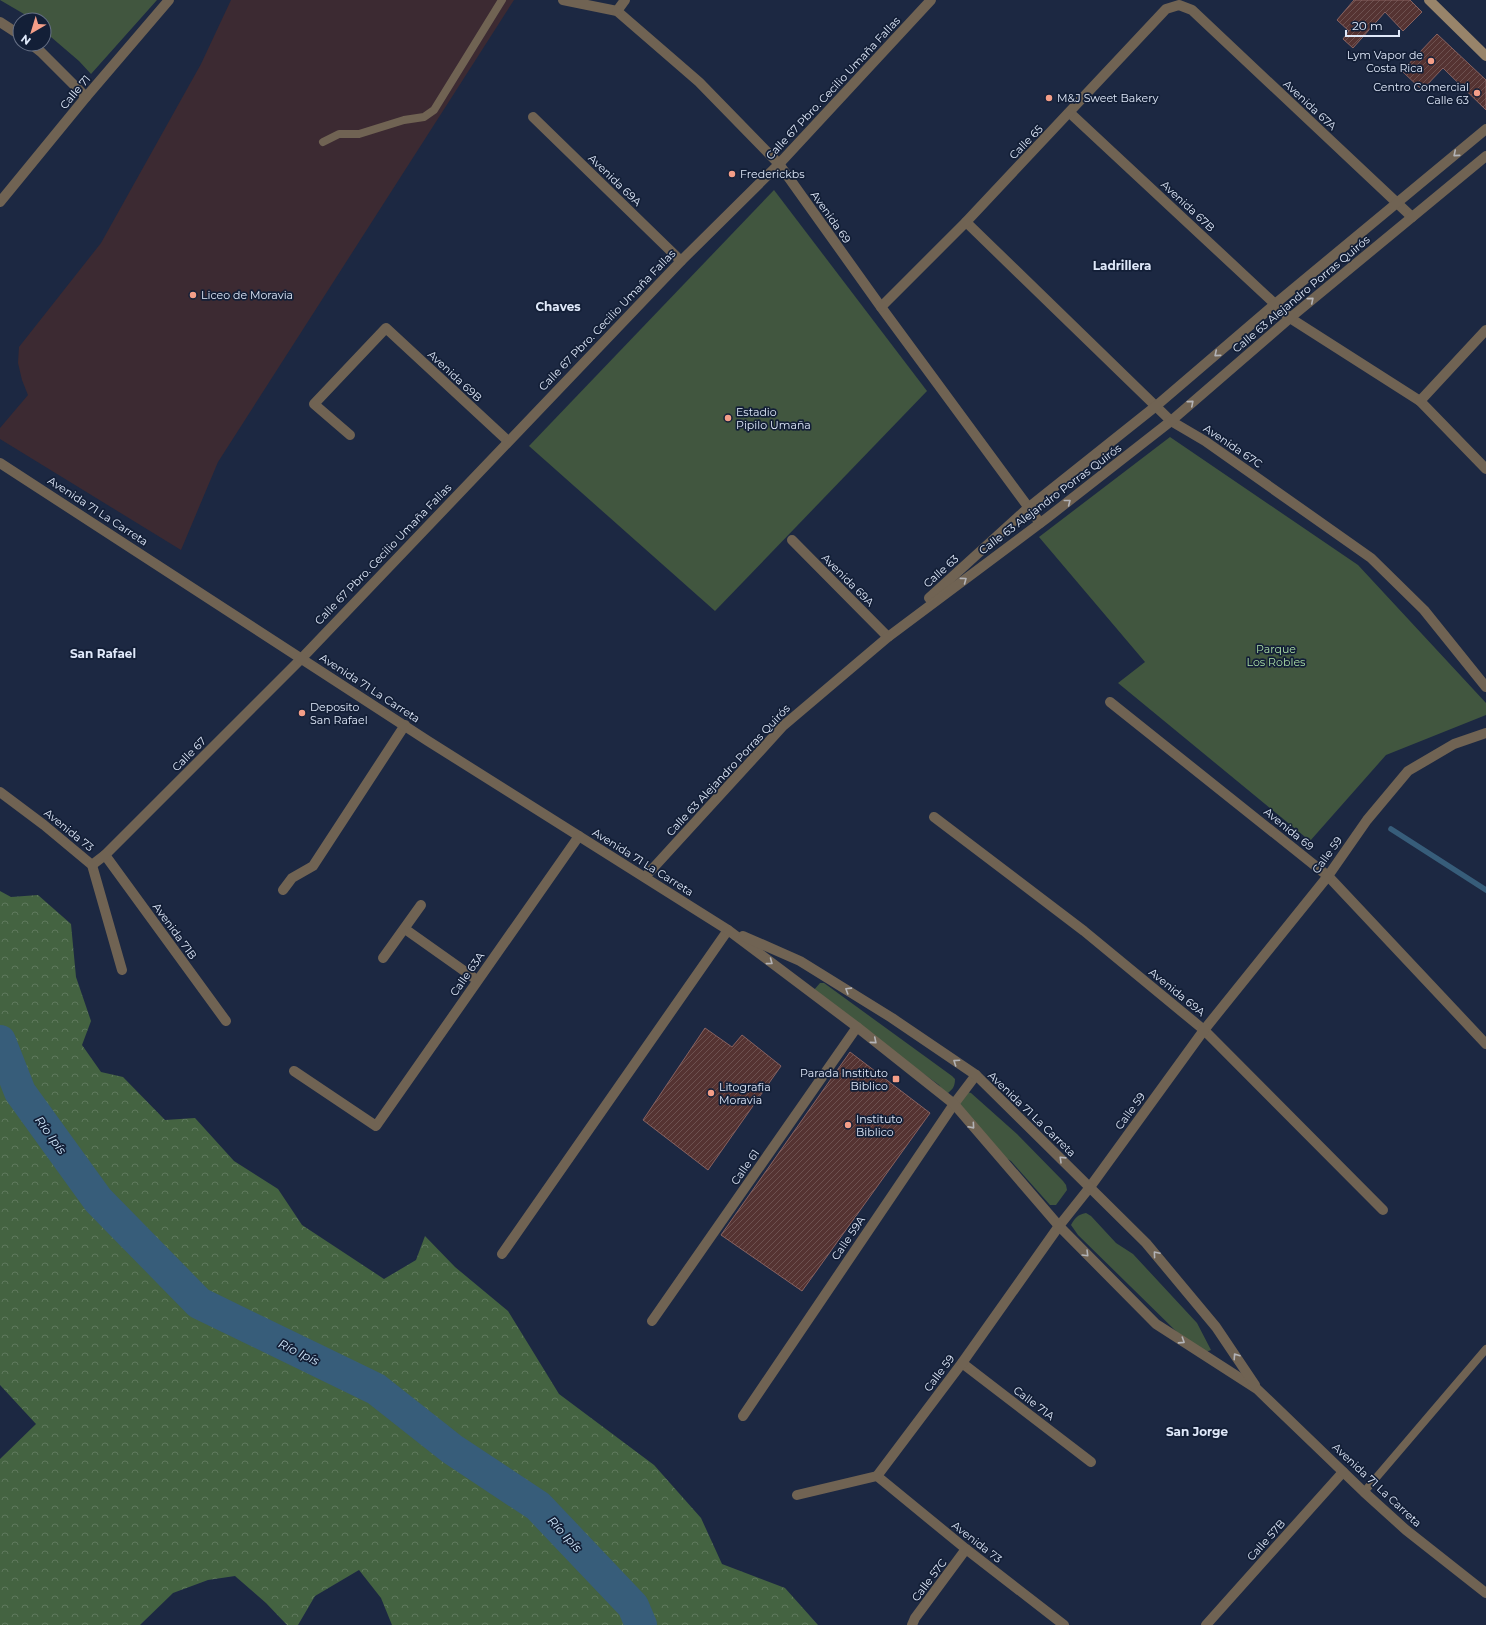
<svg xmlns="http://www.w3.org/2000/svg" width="1486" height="1625" viewBox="0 0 1486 1625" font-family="Montserrat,sans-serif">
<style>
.education{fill:#3c2a32}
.green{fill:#41563f}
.forest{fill:url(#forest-crowns)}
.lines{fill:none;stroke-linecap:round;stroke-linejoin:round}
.stream{stroke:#375d7a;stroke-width:5.5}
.river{stroke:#375d7a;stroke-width:32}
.building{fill:url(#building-hatch);stroke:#886260}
.service{stroke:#706353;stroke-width:8}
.minor{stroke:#706353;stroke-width:10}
.tertiary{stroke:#706353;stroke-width:10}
.secondary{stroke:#98846a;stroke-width:10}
.oneway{stroke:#b3b3b7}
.poi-dot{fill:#f49e88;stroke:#131f37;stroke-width:1.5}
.labels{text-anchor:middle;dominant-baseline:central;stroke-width:3.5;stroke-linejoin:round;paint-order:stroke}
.poi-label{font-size:11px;fill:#dfe8f9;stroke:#131f37;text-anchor:start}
.street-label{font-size:11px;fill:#dfe8f9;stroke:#131f37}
.park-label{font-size:11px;fill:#acdfa6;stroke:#131f37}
.neighbourhood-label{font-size:12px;font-weight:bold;fill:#dfe8f9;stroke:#131f37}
.water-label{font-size:12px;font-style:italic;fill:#d0e8fc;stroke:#131f37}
</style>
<defs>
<pattern id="forest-crowns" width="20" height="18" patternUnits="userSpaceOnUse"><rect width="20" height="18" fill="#446341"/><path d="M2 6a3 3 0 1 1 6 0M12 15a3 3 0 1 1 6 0" fill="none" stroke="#5f795d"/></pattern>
<pattern id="building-hatch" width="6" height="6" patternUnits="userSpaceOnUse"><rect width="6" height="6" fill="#553332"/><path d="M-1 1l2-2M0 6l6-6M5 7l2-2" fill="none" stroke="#6d5150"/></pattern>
</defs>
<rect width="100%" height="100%" fill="#1c2842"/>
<!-- education -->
<polygon class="education" points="231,0 514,0 218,462 181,550 0,439 0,428 28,395 22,380 18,363 19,347 101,243 201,64"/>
<!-- green -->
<g class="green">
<polygon points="0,0 157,0 91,74 79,61 44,31 44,20 32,20 24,14"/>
<polygon points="774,190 927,391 715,611 529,446"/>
<polygon points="1170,437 1358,565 1486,703 1486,715 1386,755 1310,841 1118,683 1145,662 1039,537"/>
<path d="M 820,983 L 824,983 L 952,1076 L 955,1079 C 955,1086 953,1089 948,1093 L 943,1091 L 939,1085 L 819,998 L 814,990 Z"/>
<polygon points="967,1092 971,1093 1017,1134 1063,1181 1066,1185 1067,1190 1056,1205 1050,1205 1011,1161 995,1152 958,1103"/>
<path d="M 1086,1213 L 1091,1216 L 1116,1243 L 1133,1254 L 1197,1323 L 1211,1350 L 1206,1352 L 1182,1337 L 1078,1235 L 1071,1225 C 1075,1218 1077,1215 1086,1213 Z"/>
</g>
<!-- forest -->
<polygon class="forest" points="0,891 11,897 38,895 71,924 76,977 91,1021 82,1045 101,1072 123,1077 165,1120 195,1118 234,1161 278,1189 302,1225 384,1279 416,1260 425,1236 455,1267 508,1311 559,1394 654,1465 701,1518 722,1564 785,1588 818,1625 392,1625 381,1598 359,1570 315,1596 298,1625 287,1625 266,1603 235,1576 208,1580 173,1593 140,1625 0,1625 0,1459 36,1424 0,1385"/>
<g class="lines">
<!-- stream -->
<polyline class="stream" points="1391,829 1486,890"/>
<!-- river -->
<polyline class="river" points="0,1041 20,1092 98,1200 199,1303 376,1389 452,1449 538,1506 633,1606 641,1625"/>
</g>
<!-- building -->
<g class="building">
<polygon points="1354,0 1410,0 1422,12 1403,31 1385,12 1353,48 1343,39 1349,31 1337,20"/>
<polygon points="1437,34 1486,80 1486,110 1443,68 1422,90 1402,71"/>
<polygon points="705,1028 732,1047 742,1035 781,1066 708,1170 643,1120"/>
<polygon points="850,1052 930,1113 802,1291 721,1235"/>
</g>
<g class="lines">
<!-- service -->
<g class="service">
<polyline points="323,142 339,134 359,134 404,120 424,117 434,110 502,0"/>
<polyline points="1364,1492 1486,1349"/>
</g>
<!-- minor -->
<g class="minor">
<polyline points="563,0 617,11 699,82 779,164 881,307 1040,523"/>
<polyline points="617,11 625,0"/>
<polyline points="0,22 20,35"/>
<polyline points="31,44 41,52 86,97"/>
<polyline points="1070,113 1290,318 1420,401 1486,469"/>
<polyline points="533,117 681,261"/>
<polyline points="0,202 86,97 169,0"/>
<polyline points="966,222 1171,421 1205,441 1371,558 1424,610 1486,687"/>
<polyline points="881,307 966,222 1166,9 1179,5 1192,10 1412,217"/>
<polyline points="1420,401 1486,330"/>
<polyline points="350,435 314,404 386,328 508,441"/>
<polyline points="792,540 888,637"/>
<polyline points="929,598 1028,508 1156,406 1275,304 1486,129"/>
<polyline points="1110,702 1328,876 1486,1044"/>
<polyline points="0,792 44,825 92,865 122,970"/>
<polyline points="934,817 1084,931 1204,1030 1383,1210"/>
<polyline points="105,855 226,1021"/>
<polyline points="92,865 105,855 302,658 681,261 779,164 931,0"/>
<polyline points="645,877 783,726 888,637 1047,518 1171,421 1290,318 1486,156"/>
<polyline points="283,890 292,878 313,866 405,725"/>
<polyline points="405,929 477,980"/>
<polyline points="383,958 421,905"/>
<polyline points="294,1071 376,1126 579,836"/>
<polyline points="502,1254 728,930"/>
<polyline points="652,1321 857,1027"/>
<polyline points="962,1363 1091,1462"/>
<polyline points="743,1416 954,1104 976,1075"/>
<polyline points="877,1476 966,1549 1064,1625"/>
<polyline points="797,1495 877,1476 962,1363 1059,1226 1090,1187 1204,1030 1328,876 1367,820 1408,771 1454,744 1486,733"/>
<polyline points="912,1625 915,1618 966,1549"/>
<polyline points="1206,1625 1343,1472"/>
</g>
<!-- tertiary -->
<g class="tertiary">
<polyline points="0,463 428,741 728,930 857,1027 954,1104 1059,1226 1156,1324 1257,1389 1364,1492 1406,1530 1486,1593"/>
<polyline points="743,936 800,961 892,1018 976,1075 1146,1243 1216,1327 1255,1385"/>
</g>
<!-- secondary -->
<polyline class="secondary" points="1429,0 1486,56"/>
</g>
<!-- one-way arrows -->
<defs><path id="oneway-chevron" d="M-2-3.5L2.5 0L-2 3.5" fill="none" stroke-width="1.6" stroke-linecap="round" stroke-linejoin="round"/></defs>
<g class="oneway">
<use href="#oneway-chevron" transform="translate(1456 154) rotate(140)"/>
<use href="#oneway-chevron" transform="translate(1311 300) rotate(-40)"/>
<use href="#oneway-chevron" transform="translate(1217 354) rotate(140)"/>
<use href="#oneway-chevron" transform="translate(1191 403) rotate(-41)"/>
<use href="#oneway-chevron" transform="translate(1068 502) rotate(-38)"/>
<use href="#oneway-chevron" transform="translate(964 580) rotate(-37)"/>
<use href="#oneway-chevron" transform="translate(770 962) rotate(37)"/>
<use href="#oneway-chevron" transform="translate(848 990) rotate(-148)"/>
<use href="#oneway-chevron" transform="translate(874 1041) rotate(40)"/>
<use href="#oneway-chevron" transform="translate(956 1062) rotate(-146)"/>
<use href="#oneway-chevron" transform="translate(972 1126) rotate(49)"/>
<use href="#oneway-chevron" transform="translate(1062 1159) rotate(-136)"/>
<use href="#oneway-chevron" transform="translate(1086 1254) rotate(45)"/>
<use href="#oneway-chevron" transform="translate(1156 1254) rotate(-130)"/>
<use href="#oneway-chevron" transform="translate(1182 1341) rotate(33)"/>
<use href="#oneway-chevron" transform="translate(1236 1356) rotate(-124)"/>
</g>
<!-- markers -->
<g class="poi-dot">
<circle cx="1431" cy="61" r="4"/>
<circle cx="1477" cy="93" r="4"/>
<circle cx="1049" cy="98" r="4"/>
<circle cx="732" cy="174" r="4"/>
<circle cx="193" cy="295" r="4"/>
<circle cx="728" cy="418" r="4"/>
<circle cx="302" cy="713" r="4"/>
<rect x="892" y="1075" width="8" height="8" rx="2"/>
<circle cx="711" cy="1093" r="4"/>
<circle cx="848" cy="1125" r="4"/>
</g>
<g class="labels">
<!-- poi labels -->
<g class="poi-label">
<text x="1423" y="55" text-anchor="end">Lym Vapor de<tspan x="1423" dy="13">Costa Rica</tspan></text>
<text x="1469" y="87" text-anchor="end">Centro Comercial<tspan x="1469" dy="13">Calle 63</tspan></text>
<text x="1057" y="98">M&amp;J Sweet Bakery</text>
<text x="740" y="174">Frederickbs</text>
<text x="201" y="295">Liceo de Moravia</text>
<text x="736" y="412">Estadio<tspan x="736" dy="13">Pipilo Umaña</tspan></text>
<text x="310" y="707">Deposito<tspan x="310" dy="13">San Rafael</tspan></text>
<text x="888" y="1073" text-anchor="end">Parada Instituto<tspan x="888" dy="13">Biblico</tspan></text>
<text x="719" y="1087">Litografia<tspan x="719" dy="13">Moravia</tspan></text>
<text x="856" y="1119">Instituto<tspan x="856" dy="13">Biblico</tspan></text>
</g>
<!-- street labels -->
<g class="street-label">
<text transform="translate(833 88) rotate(-47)">Calle 67 Pbro. Cecilio Umaña Fallas</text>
<text transform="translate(75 92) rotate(-50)">Calle 71</text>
<text transform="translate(1310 105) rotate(43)">Avenida 67A</text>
<text transform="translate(1026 142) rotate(-46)">Calle 65</text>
<text transform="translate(615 180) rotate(44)">Avenida 69A</text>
<text transform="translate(1188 206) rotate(43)">Avenida 67B</text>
<text transform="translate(831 217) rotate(55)">Avenida 69</text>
<text transform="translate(1301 294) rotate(-40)">Calle 63 Alejandro Porras Quirós</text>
<text transform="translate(607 320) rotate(-46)">Calle 67 Pbro. Cecilio Umaña Fallas</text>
<text transform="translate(455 376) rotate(43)">Avenida 69B</text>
<text transform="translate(1233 446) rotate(34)">Avenida 67C</text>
<text transform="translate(1050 499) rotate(-37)">Calle 63 Alejandro Porras Quirós</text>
<text transform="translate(98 511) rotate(33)">Avenida 71 La Carreta</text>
<text transform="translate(383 554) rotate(-46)">Calle 67 Pbro. Cecilio Umaña Fallas</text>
<text transform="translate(941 571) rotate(-42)">Calle 63</text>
<text transform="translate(848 580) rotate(45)">Avenida 69A</text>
<text transform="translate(370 688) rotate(33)">Avenida 71 La Carreta</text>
<text transform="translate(189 754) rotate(-45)">Calle 67</text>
<text transform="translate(728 770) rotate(-47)">Calle 63 Alejandro Porras Quirós</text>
<text transform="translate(1289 829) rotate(39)">Avenida 69</text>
<text transform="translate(69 830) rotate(39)">Avenida 73</text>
<text transform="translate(1327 855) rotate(-54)">Calle 59</text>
<text transform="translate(643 862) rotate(32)">Avenida 71 La Carreta</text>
<text transform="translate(175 931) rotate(54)">Avenida 71B</text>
<text transform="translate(467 974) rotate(-55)">Calle 63A</text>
<text transform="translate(1177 992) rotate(39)">Avenida 69A</text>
<text transform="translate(1130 1111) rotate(-54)">Calle 59</text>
<text transform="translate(1032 1114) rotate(44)">Avenida 71 La Carreta</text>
<text transform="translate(745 1167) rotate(-55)">Calle 61</text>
<text transform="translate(848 1238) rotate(-56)">Calle 59A</text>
<text transform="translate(939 1373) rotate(-53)">Calle 59</text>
<text transform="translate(1034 1403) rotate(37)">Calle 71A</text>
<text transform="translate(1377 1485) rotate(43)">Avenida 71 La Carreta</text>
<text transform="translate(1266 1540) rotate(-48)">Calle 57B</text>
<text transform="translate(977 1542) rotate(38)">Avenida 73</text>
<text transform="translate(929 1580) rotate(-53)">Calle 57C</text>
</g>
<!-- park labels -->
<g class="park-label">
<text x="1276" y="649">Parque<tspan x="1276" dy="13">Los Robles</tspan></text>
</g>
<!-- neighbourhood labels -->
<g class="neighbourhood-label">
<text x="1122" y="265">Ladrillera</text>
<text x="558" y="306">Chaves</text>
<text x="103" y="653">San Rafael</text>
<text x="1197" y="1431">San Jorge</text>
</g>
<!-- water labels -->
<g class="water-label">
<text transform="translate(51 1135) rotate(54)">Río Ipís</text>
<text transform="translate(299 1352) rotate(26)">Río Ipís</text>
<text transform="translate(565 1534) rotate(47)">Río Ipís</text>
</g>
</g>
<!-- north arrow -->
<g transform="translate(32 32) rotate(218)"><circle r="19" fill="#131f37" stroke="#656f85"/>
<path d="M0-3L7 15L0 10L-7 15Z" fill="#f49e88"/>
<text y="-6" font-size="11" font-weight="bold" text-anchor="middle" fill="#dfe8f9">N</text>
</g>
<!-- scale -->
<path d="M1346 30v6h53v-6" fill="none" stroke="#dfe8f9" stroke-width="2"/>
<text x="1352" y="30" font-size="12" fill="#dfe8f9" stroke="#131f37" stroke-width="3" paint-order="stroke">20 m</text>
</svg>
